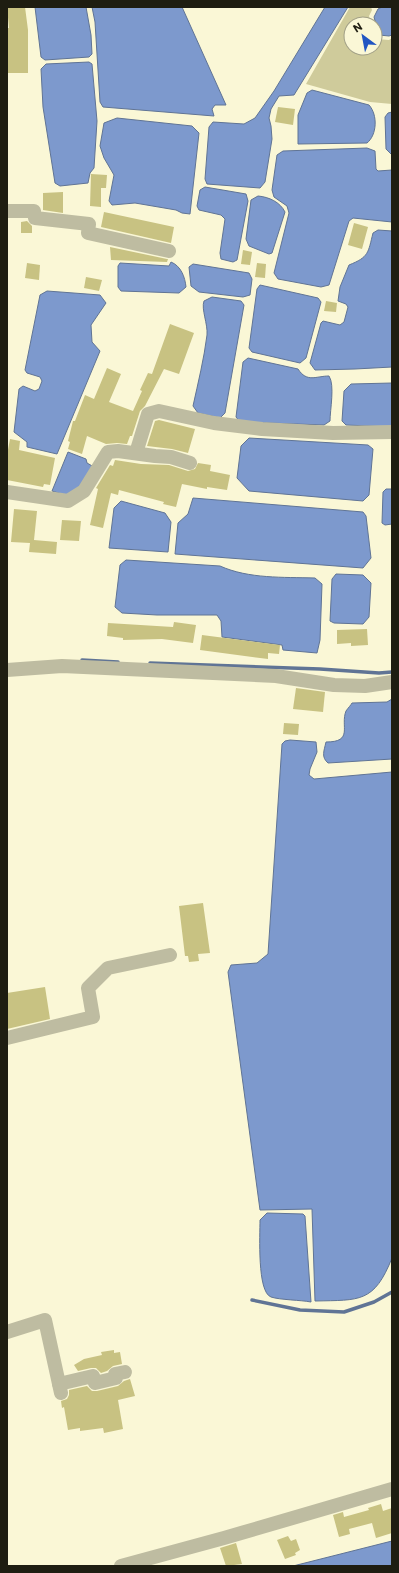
<svg xmlns="http://www.w3.org/2000/svg" width="399" height="1573" viewBox="0 0 399 1573" font-family="Commissioner,sans-serif">
<style>
.green{fill:#cfcb9b}
.water{fill:#7d99cd;stroke:#607495}
.lines{fill:none;stroke-linecap:round;stroke-linejoin:round}
.stream{stroke:#607495;stroke-width:3.5}
.building{fill:#c8c282}
.street{stroke:#bebca1;stroke-width:14}
</style>
<rect width="100%" height="100%" fill="#faf7d6"/>
<!-- green -->
<polygon class="green" points="350,7 371,7 372,10 369,16 371,24 351,24 351,48 375,48 375,36 376,39 389,40 392,38 392,104 370,102 306,84"/>
<!-- water -->
<g class="water">
<polygon points="35,7 86,7 91,35 92,54 89,57 45,60 41,57"/>
<polygon points="92,7 182,7 226,105 215,105 212,109 214,116 103,107 100,102 95,22"/>
<polygon points="325,7 348,7 294,95 279,96 271,109 269,118 271,126 272,139 265,182 260,188 207,184 205,179 209,127 213,122 244,124 255,118 274,91"/>
<polygon points="382,7 392,7 392,35 389,36 379,35 374,17 378,9"/>
<polygon points="89,62 92,64 97,121 94,168 90,173 88,183 60,186 55,183 43,107 41,69 46,64"/>
<path d="M 312,90 L 369,105 C 378,115 377,135 367,143 L 298,144 L 298,115 L 307,93 Z"/>
<polygon points="392,112 392,155 386,149 385,117 388,113"/>
<polygon points="117,118 192,126 199,133 190,214 182,213 176,210 135,203 112,205 109,201 114,175 104,158 100,146 104,123"/>
<polygon points="367,148 375,151 376,169 378,171 392,170 392,222 353,218 349,221 329,285 321,287 278,279 274,273 289,213 287,206 274,197 272,190 277,155 283,151"/>
<polygon points="205,187 246,194 248,201 237,260 233,262 221,259 220,253 225,219 221,215 199,210 197,206 200,190"/>
<path d="M 258,196 C 269,197 280,202 285,212 L 272,253 L 269,254 L 249,246 L 246,239 L 251,200 Z"/>
<path d="M 378,230 L 392,231 L 392,367 L 355,369 L 315,370 L 310,363 L 321,323 L 323,321 L 340,325 L 344,322 L 348,307 L 346,304 L 338,301 L 340,287 L 349,265 C 369,257 368,253 373,233 Z"/>
<path d="M 171,262 C 181,266 185,277 186,287 L 179,293 L 121,291 L 118,287 L 118,266 L 120,263 L 169,266 Z"/>
<polygon points="193,264 249,273 252,279 250,295 243,297 199,292 191,286 189,267"/>
<polygon points="260,285 318,298 321,302 306,358 300,363 252,352 249,348 257,289"/>
<polygon points="47,291 100,295 106,303 91,325 92,342 100,351 57,454 27,447 27,442 14,432 19,389 23,386 35,391 39,389 42,381 40,377 27,373 25,370 40,295"/>
<path d="M 212,297 L 241,301 L 244,305 L 225,413 L 220,418 L 198,413 L 193,406 C 198,383 204,359 207,335 C 208,324 201,309 204,301 Z"/>
<path d="M 248,358 L 298,369 C 307,383 316,376 329,376 C 335,385 330,410 330,421 L 324,425 L 240,422 L 236,417 L 243,362 Z"/>
<polygon points="392,383 392,427 346,425 342,421 344,391 351,384"/>
<polygon points="249,438 368,445 373,449 369,495 363,501 249,491 237,478 241,446"/>
<polygon points="68,452 86,459 87,463 94,467 79,488 68,496 52,491"/>
<polygon points="386,489 392,489 392,524 385,525 382,523 383,492"/>
<polygon points="193,498 363,512 366,516 371,558 363,568 175,554 178,523 188,514"/>
<polygon points="121,501 165,513 171,522 168,552 109,548 114,508"/>
<path d="M 126,560 L 220,566 C 249,579 283,577 315,578 L 322,584 L 320,640 L 317,653 L 283,650 L 282,645 L 222,637 L 221,621 L 217,615 L 157,615 L 122,613 L 115,607 L 120,565 Z"/>
<polygon points="336,574 363,575 371,583 369,617 363,624 334,623 330,621 332,579"/>
<path d="M 392,699 L 392,759 L 328,763 C 321,757 324,751 326,742 C 354,742 340,726 346,711 C 348,708 351,705 352,703 L 387,702 Z"/>
<path d="M 290,740 L 316,742 L 317,752 L 310,769 L 309,775 L 314,779 L 392,772 L 392,1258 C 374,1303 360,1300 315,1301 L 312,1209 L 260,1210 L 228,972 L 231,965 L 257,963 L 268,954 L 282,744 L 285,741 Z"/>
<path d="M 267,1213 L 303,1214 L 305,1216 L 311,1302 C 301,1300 280,1300 271,1297 C 257,1292 260,1235 260,1220 Z"/>
<polygon points="392,1541 392,1566 293,1566"/>
</g>
<g class="lines">
<!-- stream -->
<g class="stream">
<polyline points="82,660 118,662"/>
<polyline points="150,663 320,669 379,673 392,672"/>
<polyline points="252,1300 300,1310 344,1312 374,1302 392,1292"/>
</g>
</g>
<!-- building -->
<g class="building">
<polygon points="7,7 25,7 28,30 28,73 7,73 7,28 9,28"/>
<polygon points="278,107 295,109 293,125 275,122"/>
<polygon points="91,174 107,175 106,188 101,188 101,207 90,206"/>
<polygon points="63,192 63,213 43,210 43,193"/>
<polygon points="104,212 174,227 171,243 101,227"/>
<polygon points="27,221 32,226 32,233 21,233 21,222"/>
<polygon points="354,223 368,227 362,249 348,245"/>
<polygon points="110,247 167,259 168,259 167,262 111,260"/>
<polygon points="243,250 252,252 250,265 241,264"/>
<polygon points="27,263 40,265 39,280 25,278"/>
<polygon points="257,263 266,264 265,278 255,277"/>
<polygon points="86,277 102,280 99,291 84,288"/>
<polygon points="326,301 337,303 336,312 324,311"/>
<polygon points="170,324 194,333 179,374 164,369 145,406 140,411 132,436 130,436 127,444 117,443 106,444 87,436 82,454 68,449 70,442 68,441 73,421 75,421 85,395 94,399 107,368 121,374 109,402 133,411 142,391 140,390 148,373 152,374"/>
<polygon points="159,420 195,429 188,453 172,449 147,446 155,421"/>
<polygon points="10,439 20,441 19,450 55,458 50,485 44,484 43,487 7,480 7,455"/>
<polygon points="115,460 141,464 169,465 188,471 195,469 198,463 211,465 210,471 230,475 227,490 207,487 207,489 182,484 176,507 163,504 164,502 119,490 118,495 111,493 103,528 90,525 98,489 96,488 110,465 113,466"/>
<polygon points="14,509 37,511 34,540 57,542 56,554 29,552 30,543 11,542"/>
<polygon points="62,520 81,521 79,541 60,540"/>
<polygon points="174,622 196,625 193,643 162,639 123,640 123,638 107,636 108,623 173,627"/>
<polygon points="367,629 368,645 351,646 351,643 337,644 337,630"/>
<polygon points="202,635 280,645 279,654 268,653 268,659 200,650"/>
<polygon points="296,688 325,692 323,712 293,709"/>
<polygon points="284,723 299,724 298,735 283,734"/>
<polygon points="203,903 210,953 198,954 199,961 189,962 188,956 185,956 179,906"/>
<polygon points="45,987 50,1019 7,1029 7,993"/>
<polygon points="114,1350 114,1353 120,1352 122,1364 113,1366 107,1371 101,1373 96,1368 91,1368 78,1371 74,1365 84,1359 102,1355 101,1352"/>
<polygon points="130,1379 135,1396 118,1400 123,1429 104,1433 103,1428 80,1431 80,1428 68,1430 64,1407 62,1408 61,1401 67,1399 69,1395 69,1390 87,1386 92,1391 97,1391 118,1386 124,1381"/>
<polygon points="381,1504 383,1511 392,1508 392,1533 376,1538 372,1523 349,1529 350,1534 339,1537 333,1515 343,1512 344,1517 369,1510 368,1508"/>
<polygon points="288,1536 291,1541 296,1539 300,1550 295,1553 296,1555 285,1559 277,1540"/>
<polygon points="236,1543 242,1564 226,1566 220,1548"/>
</g>
<g class="lines">
<!-- street -->
<g class="street">
<polyline points="7,211 34,211 35,218 89,224 88,233 169,251"/>
<polyline points="136,453 148,414 159,411 214,423 262,429 333,433 392,432"/>
<polyline points="7,492 68,501 84,491 108,452 118,451 155,456 171,457 190,463"/>
<polyline points="7,670 62,666 276,676 334,685 365,686 392,682"/>
<polyline points="7,1038 93,1017 88,988 108,968 170,955"/>
<polyline points="7,1332 45,1320 61,1393"/>
<polyline points="59,1384 93,1376 95,1383 116,1378 115,1374 125,1372"/>
<polyline points="121,1566 224,1538 392,1489"/>
</g>
</g>
<!-- border -->
<rect width="399" height="1573" fill="none" stroke="#1e1d11" stroke-width="16"/>
<!-- north arrow -->
<g transform="translate(363 36) rotate(328)"><circle r="19" fill="#faf7d6" stroke="#a2a087"/>
<path d="M0-3L7 15L0 10L-7 15Z" fill="#2155c2"/>
<text y="-6" font-size="11" font-weight="bold" text-anchor="middle" fill="#1e1d11">N</text>
</g>
</svg>
